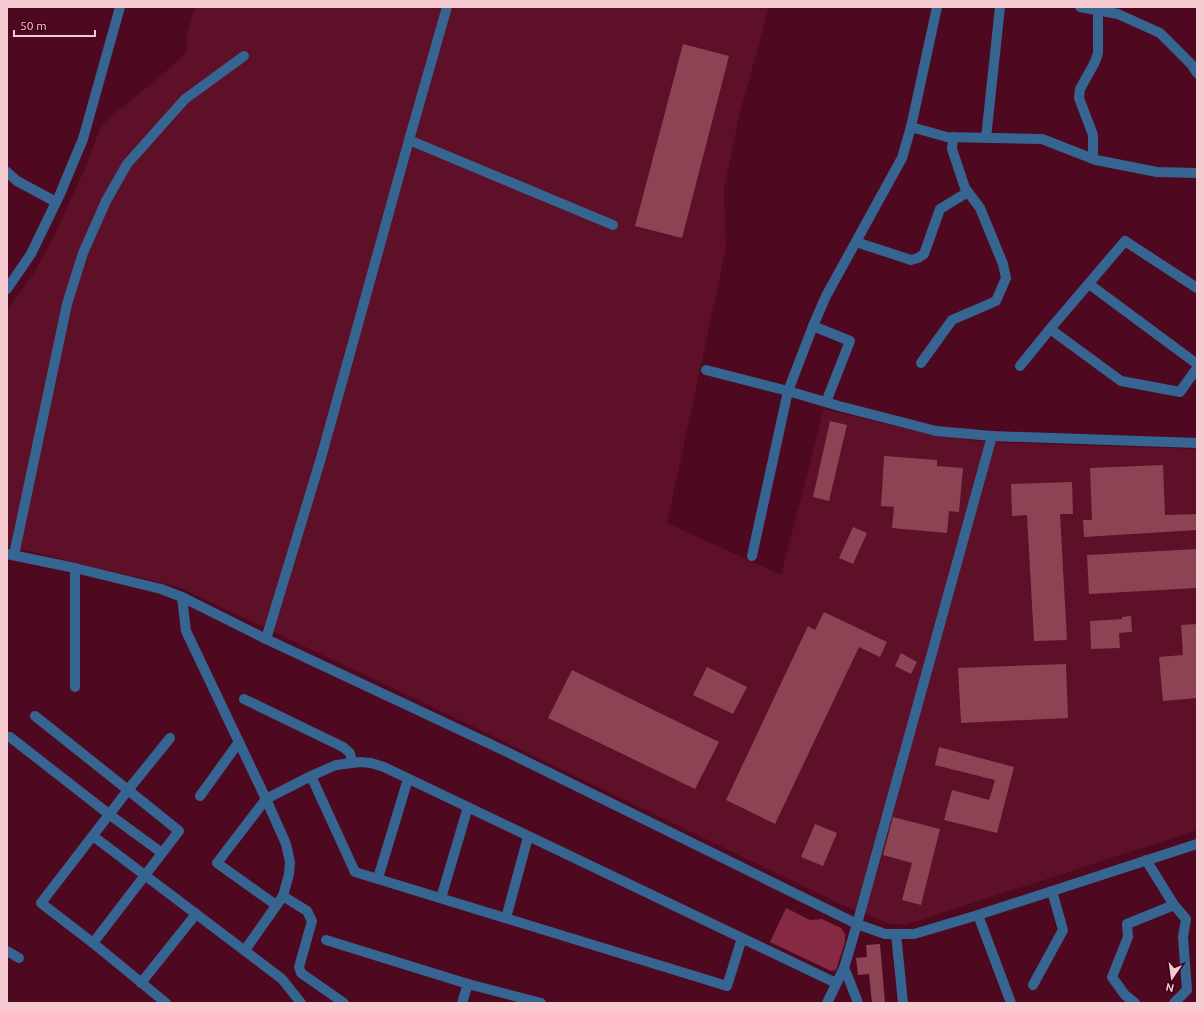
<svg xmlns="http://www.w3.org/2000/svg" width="1204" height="1010" viewBox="0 0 1204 1010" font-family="Ubuntu,sans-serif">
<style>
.built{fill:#5d1028}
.green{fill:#862943}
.building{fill:#8c4353}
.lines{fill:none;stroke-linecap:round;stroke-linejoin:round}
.minor{stroke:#356590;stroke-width:10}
.tertiary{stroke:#356590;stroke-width:10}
</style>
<rect width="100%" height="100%" fill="#4e0920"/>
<!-- built -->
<polygon class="built" points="195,7 769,7 739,116 724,190 726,248 667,523 781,575 824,409 932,435 976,441 1009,443 1197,449 1197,830 905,925 890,924 842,905 418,700 178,587 7,546 7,310 34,273 55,234 83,173 102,124 163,74 186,53 187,34"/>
<!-- green -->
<polygon class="green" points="786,908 810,920 822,919 841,928 845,934 845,942 836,970 831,971 770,942"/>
<!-- building -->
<g class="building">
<polygon points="683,44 729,56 682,238 635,226"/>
<polygon points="830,421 847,425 829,501 813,497"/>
<polygon points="884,456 937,460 937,466 963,468 959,512 949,511 947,533 892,528 894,507 881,506"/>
<polygon points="1163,465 1165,515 1197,514 1197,530 1084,537 1083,520 1092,520 1090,468"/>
<polygon points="1072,482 1073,514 1060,514 1067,640 1034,641 1027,515 1012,516 1011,484"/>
<polygon points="853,527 867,533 853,564 839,558"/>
<polygon points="1197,549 1197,588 1089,594 1087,555"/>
<polygon points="824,612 887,642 880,657 859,647 775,824 726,800 808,626 815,630"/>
<polygon points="1131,616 1132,632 1119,633 1120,648 1091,649 1090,621 1122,619 1122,617"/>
<polygon points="1197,624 1197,698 1163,701 1159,657 1183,655 1181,625"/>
<polygon points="901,653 917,662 911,674 895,666"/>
<polygon points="1066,664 1068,718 961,723 958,668"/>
<polygon points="707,667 747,687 733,714 693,695"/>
<polygon points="572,670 719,742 695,789 548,718"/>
<polygon points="939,747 1014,767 997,833 944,820 952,790 989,800 995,780 935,765"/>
<polygon points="893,817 940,829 921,905 902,900 912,863 883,855"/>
<polygon points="815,824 837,833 823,866 801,857"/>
<polygon points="880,944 885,1003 872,1003 869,974 858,975 856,958 867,957 866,945"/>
</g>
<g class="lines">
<!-- minor -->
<g class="minor">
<polyline points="937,7 911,127 902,158 826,296 813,326 788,391 839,406 936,431 992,436"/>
<polyline points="1080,7 1118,14 1160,33 1191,64 1197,73"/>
<polyline points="911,127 947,137 1042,139 1096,160 1157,172 1197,173"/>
<polyline points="986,138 1000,7"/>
<polyline points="409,140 613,225"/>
<polyline points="1093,159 1093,135 1079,98 1080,89 1095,62 1098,53 1098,10"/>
<polyline points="7,172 17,181 56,202"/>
<polyline points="856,242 911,260 918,258 924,254 940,209 968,192"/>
<polyline points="1089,284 1197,364"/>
<polyline points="813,326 850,341 826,402"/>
<polyline points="1050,329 1121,381 1180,392 1197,368"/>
<polyline points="921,363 952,320 996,301 1006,278 1003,264 980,208 965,188 952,149 953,137"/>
<polyline points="1020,366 1050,329 1125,241 1197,288"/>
<polyline points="706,370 788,391 752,556"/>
<polyline points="182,597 186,631 266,799 286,844 290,862 289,874 283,896 245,950"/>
<polyline points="75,687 75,568"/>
<polyline points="244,699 343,747 350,753 352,762"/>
<polyline points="35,716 128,790 41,903 93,943 166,1003"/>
<polyline points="10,737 110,815 162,853"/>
<polyline points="311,776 355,872 727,986 742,938"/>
<polyline points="200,796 239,742"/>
<polyline points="93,836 282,979 301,1003"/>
<polyline points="378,878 408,779"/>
<polyline points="283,896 307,911 312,921 299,967 301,973 344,1003"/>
<polyline points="441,898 468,807"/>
<polyline points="276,905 217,863 266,799 311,776 336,765 360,762 371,763 384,767 836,983"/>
<polyline points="978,915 1011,1003"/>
<polyline points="506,918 528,837"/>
<polyline points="896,934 903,1003"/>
<polyline points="326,940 468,984 541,1003"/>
<polyline points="93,943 179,831 128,790 170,738"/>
<polyline points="7,951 19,958"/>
<polyline points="844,968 848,977 858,1003"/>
<polyline points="141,983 196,914"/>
<polyline points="1033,985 1063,930 1052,891"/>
<polyline points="462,1003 468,984"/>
<polyline points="827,1003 844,968 857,924"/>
<polyline points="1135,1003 1125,995 1112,977 1128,937 1127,924 1174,905 1146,860"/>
<polyline points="1174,1003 1187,990 1183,937 1186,919 1174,905"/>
</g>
<!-- tertiary -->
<g class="tertiary">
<polyline points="7,289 31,254 60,194 83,139 120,7"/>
<polyline points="7,554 75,568 161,589 182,597 266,639 505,751 857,924 885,934 914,934 978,915 1197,844"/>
<polyline points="14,555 67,304 83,253 106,201 127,164 185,99 244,56"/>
<polyline points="266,639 321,458 409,140 447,7"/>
<polyline points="857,924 992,436 1197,443"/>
</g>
</g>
<!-- border -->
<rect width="1204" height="1010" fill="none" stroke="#f6cad1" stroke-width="16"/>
<!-- north arrow -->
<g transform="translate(1172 978) rotate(193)" stroke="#420016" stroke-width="3" paint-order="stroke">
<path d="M0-3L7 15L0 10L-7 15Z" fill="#f6cad1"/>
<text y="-6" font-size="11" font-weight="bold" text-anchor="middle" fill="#f6cad1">N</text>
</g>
<!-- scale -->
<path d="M14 30v6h81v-6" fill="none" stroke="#f6cad1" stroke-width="2"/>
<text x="20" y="30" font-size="12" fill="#f6cad1" stroke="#420016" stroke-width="3" paint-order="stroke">50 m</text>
</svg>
